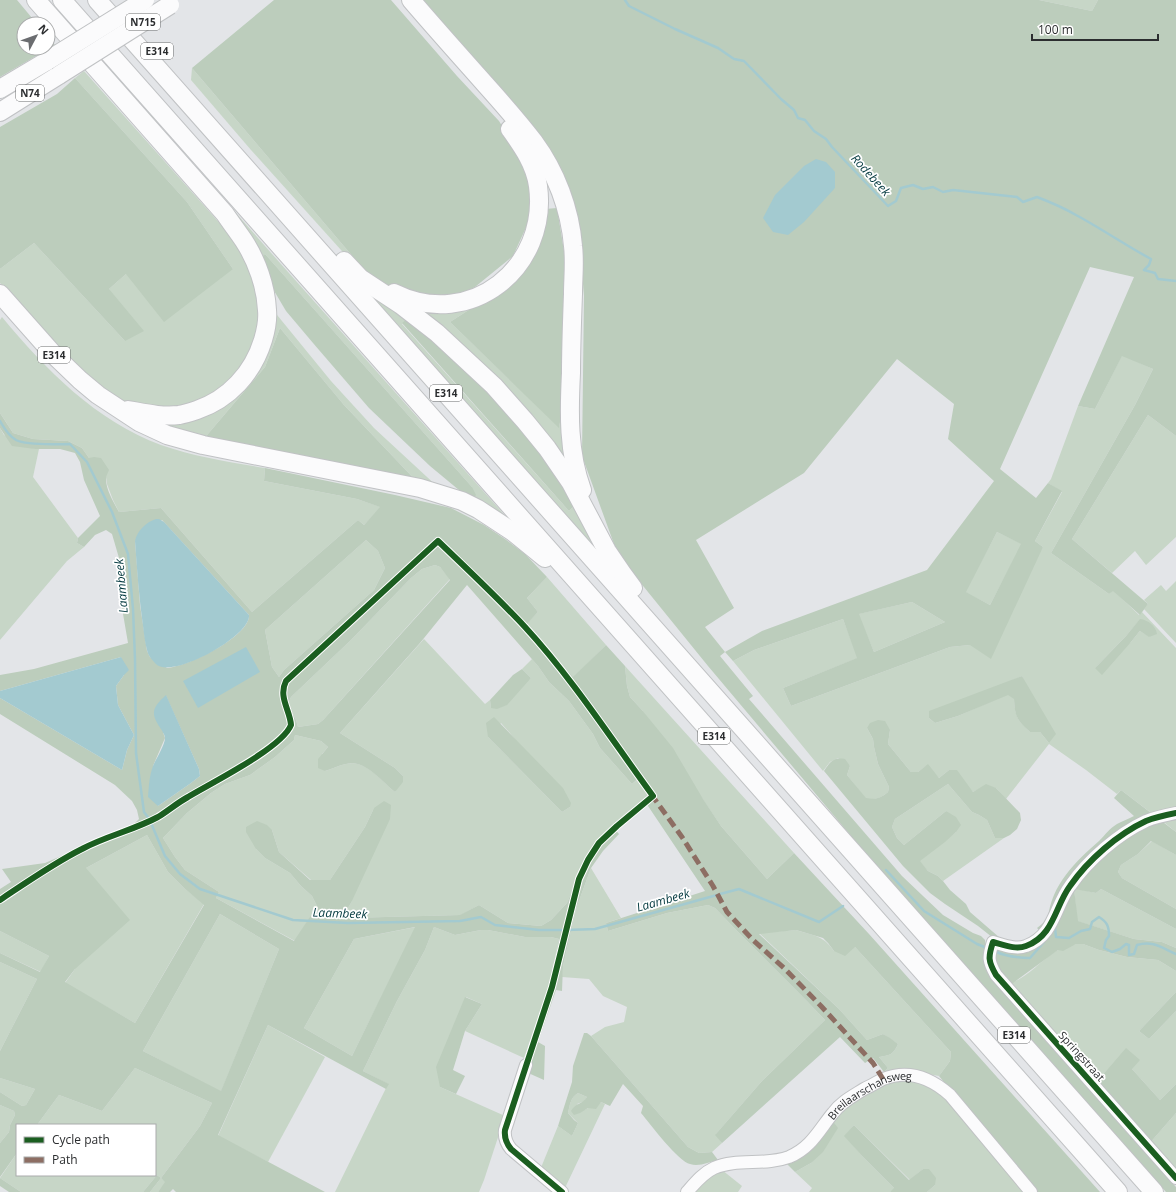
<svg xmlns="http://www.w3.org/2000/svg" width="1176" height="1192" viewBox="0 0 1176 1192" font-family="'Open Sans',sans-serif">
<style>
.green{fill:#c7d6c7;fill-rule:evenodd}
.forest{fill:#bccdbc;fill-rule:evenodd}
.water{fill:#a3cad0}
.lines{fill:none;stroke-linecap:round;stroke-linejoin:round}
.stream{stroke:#a3cad0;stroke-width:2.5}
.minor-casing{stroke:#c0c2c4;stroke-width:14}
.highway-casing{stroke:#c0c2c4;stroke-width:20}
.minor{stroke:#fbfbfc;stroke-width:12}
.highway{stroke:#fbfbfc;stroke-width:18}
.highway-bridge-casing{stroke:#c0c2c4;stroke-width:20;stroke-linecap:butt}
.highway-bridge{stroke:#fbfbfc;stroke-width:18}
.quiet{stroke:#8d6e63;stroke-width:5;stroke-dasharray:10 5;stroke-linecap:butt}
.cycleway-casing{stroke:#fff;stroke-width:8}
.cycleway{stroke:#1b5e20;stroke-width:6}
.labels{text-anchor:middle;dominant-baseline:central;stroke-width:3.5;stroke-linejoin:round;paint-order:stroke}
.shield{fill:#fff;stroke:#6b6c6d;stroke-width:1}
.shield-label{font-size:10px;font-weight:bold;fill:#2b2d2f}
.street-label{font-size:11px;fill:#2b2d2f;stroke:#fff}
.water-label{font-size:12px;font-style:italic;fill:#03393f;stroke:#fff}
</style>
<rect width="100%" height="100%" fill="#e3e5e8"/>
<!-- green -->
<g class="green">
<polygon points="1039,0 1098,0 1092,11"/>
<polygon points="102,61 272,254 517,529 471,500 472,487 265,254 259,259 97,63"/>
<polygon points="192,68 366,272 350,260 251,150 191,80"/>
<polygon points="84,71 232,237 245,259 255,283 258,302 259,321 256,338 251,351 232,379 207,398 174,408 141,406 124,401 113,395 75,367 0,283 0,269 34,243 125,341 109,289 126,274 233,269 187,202 75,78"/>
<polygon points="365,288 408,318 402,324 569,511 577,503 604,560"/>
<path d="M 492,295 L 450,322 L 559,427 L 565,392 L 565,461 C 550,439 535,417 517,398 C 489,366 456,340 424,313 L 446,313 L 465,307 Z"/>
<polygon points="273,310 331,381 374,428 440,489 420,485 344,405 280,328 265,367 202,441 153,426 229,397"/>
<path d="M 2,317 C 46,370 96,421 161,445 C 195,457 230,462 265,468 L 264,481 L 357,499 L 381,507 L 364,525 L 358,520 L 351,526 L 252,612 L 161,508 L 119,512 L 113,500 L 107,484 L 106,477 L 89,458 L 82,448 L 68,441 L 33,439 L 13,433 L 4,419 L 0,413 L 0,320 Z"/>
<path d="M 1122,355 L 1153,369 L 1135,405 L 1051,553 L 1109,594 L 1113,590 L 1139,615 L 1142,612 L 1176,648 L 1176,810 L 1154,815 L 1121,790 L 1117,794 L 1086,770 L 1049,744 L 1006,799 L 996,788 L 981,788 L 973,792 L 949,770 L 939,778 L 926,766 L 918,772 L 911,772 L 888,744 L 890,730 L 867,728 L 873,739 L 874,747 L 878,764 L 889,787 L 888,792 C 881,798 876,800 866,799 L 847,775 L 850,766 L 838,758 L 830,762 L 823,771 L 733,661 L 754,650 L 843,619 L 858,658 L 783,688 L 791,706 L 950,647 L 970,645 L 1043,547 L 1035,541 L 1062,492 L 1048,483 L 1051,479 L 1078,406 L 1095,409 ZM 1138,622 L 1150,637 L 1140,631 L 1139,632 L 1131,642 L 1095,668 L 1126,636 ZM 1022,676 L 1049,743 L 1040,732 L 1030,732 C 1017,720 1015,716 1014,698 L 1008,694 L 958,716 L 935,723 L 929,718 Z"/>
<polygon points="1148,415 1176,436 1176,537 1146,565 1135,551 1112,573 1072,539"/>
<polygon points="0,428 4,435 35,449 39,449 33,477 78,538 77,543 84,547 67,561 0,640"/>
<polygon points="997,532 1022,544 990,605 965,592"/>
<polygon points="366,540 378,551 385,568 374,590 284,670 279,677 272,667 265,630"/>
<polygon points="435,565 440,567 450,579 323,720 318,724 298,727 296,720 288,704 291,697 351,640 411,578 422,569"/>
<polygon points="547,577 606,645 573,678 525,625 538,612 527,598"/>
<polygon points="1176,581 1176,643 1144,609 1148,604 1144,600 1161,585 1166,591"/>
<polygon points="912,602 945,622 874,652 858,614"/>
<path d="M 424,639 L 485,704 L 490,700 L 491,708 L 531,678 L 522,669 L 532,659 L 538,666 L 549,682 L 569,701 L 593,734 L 600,748 L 632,784 L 637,780 L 652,799 L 614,828 L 612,826 L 585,860 L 567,903 L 551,920 L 541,926 L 508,923 L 479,905 L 461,915 L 348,918 L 346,911 L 351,903 L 374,808 L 365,827 L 330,880 L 311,880 L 279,852 L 272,830 L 256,849 L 265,858 L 290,873 L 301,886 L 312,896 L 317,906 L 295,941 L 216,898 L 219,892 L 185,870 L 175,857 L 163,838 L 187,813 L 211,793 L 225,784 L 250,775 L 275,757 L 294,740 L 295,735 L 321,741 L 328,747 L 322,754 L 325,771 C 332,769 339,765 346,764 C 366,759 381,781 395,792 L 403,776 L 395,768 L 340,733 ZM 501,723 L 509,732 L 570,807 L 562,812 L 488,737 Z"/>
<polygon points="625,666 794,853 767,879 721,826 642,710 630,697 627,686"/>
<polygon points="948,784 972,812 979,815 987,820 995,838 1004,838 943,881 938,876 928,871 919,861 956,832 946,811 904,845 897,838 892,827 895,819"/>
<polygon points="1176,814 1176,832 1160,819"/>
<polygon points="147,835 168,872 184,888 204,904 135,1023 65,983 75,969 86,868"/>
<polygon points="1152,841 1176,855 1176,909 1122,878 1118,872 1121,865 1138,854"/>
<path d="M 591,868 L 621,918 L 606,923 L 608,931 L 667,913 L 708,905 L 715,908 C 751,946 789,982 825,1020 L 762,1081 L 716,1134 L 722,1143 L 712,1152 L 699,1153 L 688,1147 L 591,1036 L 605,1027 L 624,1022 L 627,1007 L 603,996 L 589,979 L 562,977 L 563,966 L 576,909 Z"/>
<polygon points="1074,888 1096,893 1101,889 1176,929 1176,948 1162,942 1134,939 1077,921"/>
<polygon points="220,914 279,949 221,1092 143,1051"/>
<polygon points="416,927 352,1056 304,1028 354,939"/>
<polygon points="434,927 455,935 481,930 488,930 525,937 551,937 559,939 549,986 524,1058 465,1031 482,1004 466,997 440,1087 505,1116 484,1180 479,1192 335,1192 388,1084 363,1071 397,1001 425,950"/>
<path d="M 796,930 C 814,936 823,935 834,951 L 855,947 L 951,1052 L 950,1061 L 939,1076 L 917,1072 L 884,1072 L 888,1068 L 879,1057 C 890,1055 893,1055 898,1044 L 883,1034 L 867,1040 L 839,1009 L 759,933 Z"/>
<polygon points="0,931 49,956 41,972 0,953"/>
<path d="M 1076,944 L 1083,944 L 1099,950 L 1127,957 L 1158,960 L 1176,971 L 1176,992 L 1139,1031 L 1149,1039 L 1176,1011 L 1176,1084 L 1160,1100 L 1132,1069 L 1096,1083 L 1007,983 C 1023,983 1044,957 1058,950 C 1063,947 1070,946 1076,944 Z"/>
<polygon points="0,962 37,979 0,1051"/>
<polygon points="268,1025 325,1057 268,1162 218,1136"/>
<polygon points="135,1068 212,1103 200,1126 161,1178 166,1182 158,1192 150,1192 161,1178 157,1175 143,1192 21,1192 0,1178 17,1153 17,1175 155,1175 155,1125 37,1125 59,1095 102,1111"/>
<polygon points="0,1078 35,1089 26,1105 22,1106 0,1092"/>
<polygon points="912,1079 940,1093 957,1111 1023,1192 927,1192 935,1185 923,1169 910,1180 854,1125 845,1136 864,1158 895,1189 890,1192 809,1192 812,1188 795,1172 811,1163 831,1119 838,1110 892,1081"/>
<path d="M 578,1093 L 587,1097 L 585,1101 L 577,1104 L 584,1110 L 601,1102 L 605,1104 L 564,1190 L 540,1170 L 558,1126 L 572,1136 L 578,1123 L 568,1113 C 570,1105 570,1098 578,1093 Z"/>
<polygon points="0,1105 14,1111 15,1115 10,1125 9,1132 0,1143"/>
<polygon points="1176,1113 1176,1174 1149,1144"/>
<polygon points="722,1170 742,1186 738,1192 691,1192 704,1179"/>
</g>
<!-- forest -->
<g class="forest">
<polygon points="0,0 17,0 37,24 24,24 24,48 48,48 48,36 55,45 0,77"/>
<polygon points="274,0 391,0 457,76 499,121 520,155 531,191 529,221 513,256 475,287 458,296 417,297 378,282 366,272 192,68"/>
<path d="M 422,0 L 1039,0 L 1092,11 L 1098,0 L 1176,0 L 1176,436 L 1148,415 L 1072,539 L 1148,604 L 1140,615 L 1113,591 L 1109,594 L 1051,553 L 1135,405 L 1153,369 L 1122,356 L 1095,409 L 1078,406 L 1134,277 L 1090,267 L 1000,469 L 1036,498 L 1048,483 L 1062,491 L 1035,541 L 1043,547 L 991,659 L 970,645 L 950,647 L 791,706 L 783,688 L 857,658 L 843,619 L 754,650 L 733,661 L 725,652 L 720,656 L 753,696 L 749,699 L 902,876 L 943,915 L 973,933 L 981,936 L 985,940 L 986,946 L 985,953 L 1121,1125 L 1176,1187 L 1176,1192 L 1166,1192 L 878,868 L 708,666 L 618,555 L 582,456 L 584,296 L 578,224 L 557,164 L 508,96 ZM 897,359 L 954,404 L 948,439 L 994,481 L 927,570 L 762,631 L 725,652 L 705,627 L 734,608 L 696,540 L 804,473 ZM 997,532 L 1021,544 L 990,605 L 966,592 ZM 912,602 L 945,622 L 874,652 L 859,614 Z"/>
<polygon points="75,78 187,202 233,269 164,322 126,274 109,289 144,331 125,341 34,243 0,269 0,127 57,94"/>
<polygon points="557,208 566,263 565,392 559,428 450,322 492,295 545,209"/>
<polygon points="265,254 472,487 476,495 474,498 471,500 430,466 369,408 313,343 286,311 273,289 259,259"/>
<polygon points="408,318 508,410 577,503 569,511 402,323"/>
<polygon points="280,328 344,405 420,485 202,441 265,367"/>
<path d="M 0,413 L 13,433 L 33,439 L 68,441 L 82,448 L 89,458 L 94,457 L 101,458 L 109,470 C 108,473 106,475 106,479 C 106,490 114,503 119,512 L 161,508 L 252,612 L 351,526 L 358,520 L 364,525 L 380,507 L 357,499 L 264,481 L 265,468 L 395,495 L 451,508 L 484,525 L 505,539 L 525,554 L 547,577 L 527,598 L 538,612 L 525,626 L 573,677 L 606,645 L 625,666 L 627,686 L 630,697 L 642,710 L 673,748 L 703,799 L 721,826 L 767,879 L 794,853 L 869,934 L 1100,1192 L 1035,1192 L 939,1076 L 950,1061 L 951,1052 L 855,947 L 845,956 L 834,951 L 828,943 L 823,938 L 796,930 L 759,934 L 839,1009 L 867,1040 L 883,1034 L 890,1038 L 898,1044 C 893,1055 890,1055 879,1057 L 888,1068 L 884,1072 L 873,1058 L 865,1063 L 840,1037 L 722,1143 L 715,1135 L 762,1081 L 825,1020 C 789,982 751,946 715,908 L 708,905 L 667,913 L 608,931 L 606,923 L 705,891 L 646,803 L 656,795 L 641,776 L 632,784 L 600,748 L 593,734 L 569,701 L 549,682 L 538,666 L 467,585 L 420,643 L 340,733 L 395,768 L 403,776 L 403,782 L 395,792 C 381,781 365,759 346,764 C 339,765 332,769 325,771 L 318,768 L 318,759 L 328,747 L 321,741 L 295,735 L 294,740 L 275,757 L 250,775 L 225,784 L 211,793 L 187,813 L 163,838 L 175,857 L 185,870 L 219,892 L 216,898 L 294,941 L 317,906 L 312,896 L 301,886 L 290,873 L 265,858 L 256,849 L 246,832 L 246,827 L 257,821 L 267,825 L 272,830 L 279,852 L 310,880 L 330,880 L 365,827 L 374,808 L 384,801 L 391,805 L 390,819 L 351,903 L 346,911 L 348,918 L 460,915 L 479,905 L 508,923 L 541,926 L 551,920 L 567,903 L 585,860 L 593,844 L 612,826 L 619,834 L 603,851 L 591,868 L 576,909 L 563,966 L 562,991 L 556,990 L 538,1042 L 545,1046 L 544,1080 L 526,1072 L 552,990 L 558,965 L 554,964 L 559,939 L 551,937 L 525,937 L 488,930 L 481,930 L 455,935 L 434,927 L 425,950 L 397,1001 L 363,1071 L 389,1084 L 386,1089 L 268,1025 L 218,1135 L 325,1192 L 176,1192 L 173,1189 L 170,1192 L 158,1192 L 165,1182 L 161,1178 L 150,1192 L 143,1192 L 157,1175 L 161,1178 L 200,1126 L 212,1103 L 135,1068 L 102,1111 L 59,1095 L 37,1125 L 17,1125 L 17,1153 L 0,1177 L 0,1143 L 9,1132 L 10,1125 L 15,1115 L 14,1111 L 0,1105 L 0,1092 L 22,1106 L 26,1105 L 35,1089 L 0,1078 L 0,1051 L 37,979 L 0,962 L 0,953 L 40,972 L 49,956 L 0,931 L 0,889 L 11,882 L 2,869 L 45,863 L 133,825 L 139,819 L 137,810 L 132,801 L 115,785 L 0,714 L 0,698 L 122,770 L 127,750 L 134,735 L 118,705 L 116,686 L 124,675 L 121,657 L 0,691 L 0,675 L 34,669 L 128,643 L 122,608 L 122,579 L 119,558 L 112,534 L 106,530 L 95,535 L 84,547 L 77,543 L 78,538 L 100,516 L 84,480 L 80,462 L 75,453 L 60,449 L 35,449 L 12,446 L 0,428 ZM 162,520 L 249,615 C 250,637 186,667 167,668 L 150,657 L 147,651 L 140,605 L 135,541 ZM 366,540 L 378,551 L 385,568 L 374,590 L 284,670 L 279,677 L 272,667 L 265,630 ZM 435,565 L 440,567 L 450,580 L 323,720 L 318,724 L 298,727 L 296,720 L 288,704 L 291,697 L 351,640 L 411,578 L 422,569 ZM 166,696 L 199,769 L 200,776 L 191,783 L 158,806 L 153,766 L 165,738 L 163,732 ZM 147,835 L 168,872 L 184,888 L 204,905 L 135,1023 L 65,982 L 75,969 L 130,920 L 86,868 ZM 220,914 L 279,949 L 221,1091 L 143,1051 ZM 415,927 L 352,1056 L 304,1028 L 354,939 Z"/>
<path d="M 1140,619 C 1148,620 1156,626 1157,634 L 1149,637 L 1140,631 L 1139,632 L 1131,642 L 1102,675 L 1095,668 L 1126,636 Z"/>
<polygon points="522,669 531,678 507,705 497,709 491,708 490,700 513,675"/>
<path d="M 1022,676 L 1056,734 L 1049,743 L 1040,732 L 1030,732 C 1017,720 1015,717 1014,699 L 1008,695 L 958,716 L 935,723 L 929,718 L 929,711 Z"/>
<polygon points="494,717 563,788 571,803 570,807 562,812 488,737 486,723"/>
<path d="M 878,720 L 885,721 L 890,730 L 888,744 L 911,772 L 918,772 L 928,764 L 939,778 L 949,770 L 957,770 L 973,792 L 986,784 L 996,788 L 1020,813 L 1021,820 L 1017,829 L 1010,835 L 1004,838 L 995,838 L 987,820 L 979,815 L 972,812 L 948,784 L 895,819 L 892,827 L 897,838 L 904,845 L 946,811 L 956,817 L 961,825 L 956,832 L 945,842 L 920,861 L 928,871 L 938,876 L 943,881 L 950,890 L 966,904 L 970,912 L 1000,938 L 997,941 L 978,926 L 945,904 L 930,893 L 903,866 L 824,771 C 830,762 833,757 845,759 L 850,766 L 847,775 L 866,798 C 876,800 881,798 888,792 L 889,787 L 878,764 L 874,747 L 873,739 L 867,728 L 870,723 Z"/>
<path d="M 1121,790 L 1176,832 L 1176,855 L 1151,841 L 1138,854 L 1121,865 L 1118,872 L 1122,878 L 1176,909 L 1176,929 L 1101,889 L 1096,893 L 1074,889 L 1078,921 L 1134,939 L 1162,942 L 1176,948 L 1176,971 L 1158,960 L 1127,957 L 1099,950 L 1083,944 L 1076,944 L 1063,951 L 1058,950 L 1013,983 L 1007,983 L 1005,982 L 993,955 L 996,951 L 1000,949 L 1045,936 L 1037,928 L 1048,919 C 1051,885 1075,862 1099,841 C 1105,835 1110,828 1117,824 C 1122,821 1129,819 1134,816 L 1114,798 Z"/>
<polygon points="1176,992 1176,1011 1149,1039 1139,1031"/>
<polygon points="465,997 482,1004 465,1031 453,1070 465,1076 456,1094 440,1087 436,1067"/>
<path d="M 584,1033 L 587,1033 L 591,1036 L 688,1147 L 699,1153 L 712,1152 L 718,1160 C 709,1162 699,1167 690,1164 C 679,1162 650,1124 641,1113 L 643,1106 L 623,1084 L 610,1106 L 601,1102 L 596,1109 L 588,1108 L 580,1113 L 574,1115 L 571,1111 C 575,1103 583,1104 587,1097 L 578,1093 C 570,1098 570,1105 568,1113 L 574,1120 L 578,1123 L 572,1136 L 558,1126 L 572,1082 L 573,1066 Z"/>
<polygon points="1126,1048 1140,1060 1132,1069 1160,1100 1176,1084 1176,1113 1149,1144 1096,1083"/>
<polygon points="831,1119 838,1128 823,1152 811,1163 795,1172 785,1162"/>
<polygon points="854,1125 909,1180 923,1169 929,1169 936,1178 935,1185 927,1192 890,1192 894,1188 864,1158 844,1136"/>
<polygon points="0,1178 21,1192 9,1192 0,1186"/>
</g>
<!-- water -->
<g class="water">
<polygon points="816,159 826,162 835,172 835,188 804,222 788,235 773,232 763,218 775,195 804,166"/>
<path d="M 156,519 L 159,519 L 164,522 L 249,615 C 251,636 174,678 157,665 C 153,661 148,656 147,650 C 145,643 144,634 143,626 C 139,598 137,570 135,541 C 137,531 146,522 156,519 Z"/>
<polygon points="246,647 260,672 198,708 183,681"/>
<polygon points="121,657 129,670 124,675 116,686 118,705 134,735 127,750 122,770 0,698 0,691"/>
<path d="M 166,695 L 199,769 L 200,776 L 191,783 L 158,806 L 148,797 C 149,786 149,777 153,766 C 156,759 165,745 165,738 C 165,735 162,731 161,729 C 150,713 152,708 166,695 Z"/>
</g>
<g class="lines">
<!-- stream -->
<g class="stream">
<path d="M 625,0 L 629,6 L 675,29 L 718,48 L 734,59 L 744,61 L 781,99 L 794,110 L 798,118 L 805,120 L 814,131 L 826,139 L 832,147 L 888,206 L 896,201 L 901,188 L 913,185 L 923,189 L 933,187 L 943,192 L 953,190 L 1017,197 L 1023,202 L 1037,197 C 1050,202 1064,208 1076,215 C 1102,229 1125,245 1151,259 L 1149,265 L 1144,270 L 1155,273 L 1158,279 L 1176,281"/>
<path d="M 0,421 C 4,428 9,436 16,440 C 28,446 57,444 70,444 L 87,462 L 112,512 L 128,554 L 133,609 L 135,659 L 136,753 L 144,812 L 150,820"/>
<polyline points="151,823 165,856 180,874 200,889 293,920 348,923 460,921 481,917 495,925 539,930 565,930"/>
<polyline points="886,870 924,911 977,944 987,948"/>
<polyline points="720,894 739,889 819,922 843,906"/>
<polyline points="567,930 595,929 717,895"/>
<path d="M 1053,930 L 1055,928 L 1056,937 L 1069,938 L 1081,931 L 1090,929 L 1092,922 L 1099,917 C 1107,922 1109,926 1109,936 L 1106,940 L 1104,948 L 1112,952 L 1120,949 L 1126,944 L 1129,945 L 1129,955 L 1134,954 L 1137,945 C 1153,940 1162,948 1176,954"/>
<path d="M 994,951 C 1005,956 1017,958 1030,958 L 1044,942"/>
</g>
<defs>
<g id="minor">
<path d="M 1176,813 C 1166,815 1156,817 1146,821 C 1118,834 1088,860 1070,886 C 1055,906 1054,936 1026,946 C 1016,950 1004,945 993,942 C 988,957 988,961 996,975 L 1176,1178"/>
<path d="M 526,1065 L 505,1130 C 504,1138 506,1143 511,1149 L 562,1192"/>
<path id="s1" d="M 687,1192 C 695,1183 703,1173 714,1168 C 737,1158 765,1166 789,1157 C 811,1148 819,1130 833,1113 C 841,1102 853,1096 864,1089 C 871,1086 877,1082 883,1079 C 908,1069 931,1078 950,1095 L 1031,1192"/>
</g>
<g id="highway">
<path d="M 36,0 L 225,214 C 231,223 238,232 244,241 C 257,261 266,287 267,310 C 268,320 266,330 263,340 C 253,373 229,399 197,410 C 191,412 185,414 179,415 C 161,417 145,413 128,410"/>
<polyline points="62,0 1118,1192"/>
<polyline points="97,0 1154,1192"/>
<path d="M 411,0 C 435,28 460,56 485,84 C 502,103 519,122 534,142 C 556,172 570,209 573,246 C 575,262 573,278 573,294 C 572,321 571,347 571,373 C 569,412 568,452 582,490"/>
<polyline points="0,89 47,61"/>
<polyline points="0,112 59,75"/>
<polyline points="344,261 360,278 401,305 437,333 494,386 525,421 547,448 571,483 607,551 622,573 633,588"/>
<path d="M 394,293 C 471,331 549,267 538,186 C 535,164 522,146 510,129"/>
<polyline points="0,294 55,356 80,380 98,395 139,422 167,435 203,445 420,488 462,501 478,509 513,532 545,558"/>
</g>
</defs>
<!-- minor casing -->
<use href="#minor" class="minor-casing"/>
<!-- highway casing -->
<use href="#highway" class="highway-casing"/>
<!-- minor -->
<use href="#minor" class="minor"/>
<!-- highway -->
<use href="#highway" class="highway"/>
<defs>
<g id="highway-bridge">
<polyline points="47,61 145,0"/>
<polyline points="59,75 170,5"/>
</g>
</defs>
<!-- highway-bridge casing -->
<use href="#highway-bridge" class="highway-bridge-casing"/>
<!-- highway-bridge -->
<use href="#highway-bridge" class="highway-bridge"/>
<!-- quiet -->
<polyline class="quiet" points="651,794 682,837 713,886 727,912 753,940 785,969 821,1006 873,1063 883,1079"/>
<defs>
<g id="cycleway">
<path d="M 1176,813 C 1166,815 1156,817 1146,821 C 1118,834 1088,860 1070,886 C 1055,906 1054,936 1026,946 C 1016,950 1004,945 993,942 C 988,957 988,961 996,975 L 1176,1178"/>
<path d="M 0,900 C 27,882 54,863 82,849 C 106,836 134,830 158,817 C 168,811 177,803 188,797 C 211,783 282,748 291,725 C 290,710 278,697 286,681 L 438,541 C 467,569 497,597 525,627 C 572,678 612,740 653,796 L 617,826 L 599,843 L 588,860 L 579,879 L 552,987 L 505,1130 C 504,1138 506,1143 511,1149 L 562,1192"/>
</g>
</defs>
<!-- cycleway casing -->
<use href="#cycleway" class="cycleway-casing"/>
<!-- cycleway -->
<use href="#cycleway" class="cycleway"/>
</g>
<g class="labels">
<!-- shield labels -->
<g class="shield">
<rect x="126" y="14" width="34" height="16" rx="3"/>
<rect x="141" y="43" width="32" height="16" rx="3"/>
<rect x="16" y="85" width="28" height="16" rx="3"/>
<rect x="38" y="347" width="32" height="16" rx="3"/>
<rect x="430" y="385" width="32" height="16" rx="3"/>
<rect x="698" y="728" width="32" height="16" rx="3"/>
<rect x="998" y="1027" width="32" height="16" rx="3"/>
</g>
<g class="shield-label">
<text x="143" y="22">N715</text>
<text x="157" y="51">E314</text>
<text x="30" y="93">N74</text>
<text x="54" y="355">E314</text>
<text x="446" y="393">E314</text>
<text x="714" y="736">E314</text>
<text x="1014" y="1035">E314</text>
</g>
<!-- street labels -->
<g class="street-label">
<text transform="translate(1082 1056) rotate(48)">Springstraat</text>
<text stroke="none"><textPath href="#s1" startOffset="218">Breilaarschansweg</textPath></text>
</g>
<!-- water labels -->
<g class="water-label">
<text transform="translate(871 175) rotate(48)">Rodebeek</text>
<text transform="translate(121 586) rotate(-95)">Laambeek</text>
<text transform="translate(663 900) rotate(-16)">Laambeek</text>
<text transform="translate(340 913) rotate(2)">Laambeek</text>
</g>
</g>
<!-- legend -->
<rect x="16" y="1124" width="140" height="52" fill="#ffffff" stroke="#aaabac"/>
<rect x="24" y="1137" width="20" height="6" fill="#1b5e20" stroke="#aaabac"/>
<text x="52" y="1144" font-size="12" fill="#2b2d2f">Cycle path</text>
<rect x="24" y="1157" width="20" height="6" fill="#8d6e63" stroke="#aaabac"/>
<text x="52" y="1164" font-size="12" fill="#2b2d2f">Path</text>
<!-- north arrow -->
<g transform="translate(36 36) rotate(49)"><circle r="19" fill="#ffffff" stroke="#aaabac"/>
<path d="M0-3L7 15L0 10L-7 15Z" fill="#6b6d70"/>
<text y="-6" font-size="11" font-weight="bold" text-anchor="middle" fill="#2b2d2f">N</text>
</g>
<!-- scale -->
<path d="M1032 34v6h126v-6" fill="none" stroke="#2b2d2f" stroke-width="2"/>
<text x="1038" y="34" font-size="12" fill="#2b2d2f" stroke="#ffffff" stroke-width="3" paint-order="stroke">100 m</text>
</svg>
